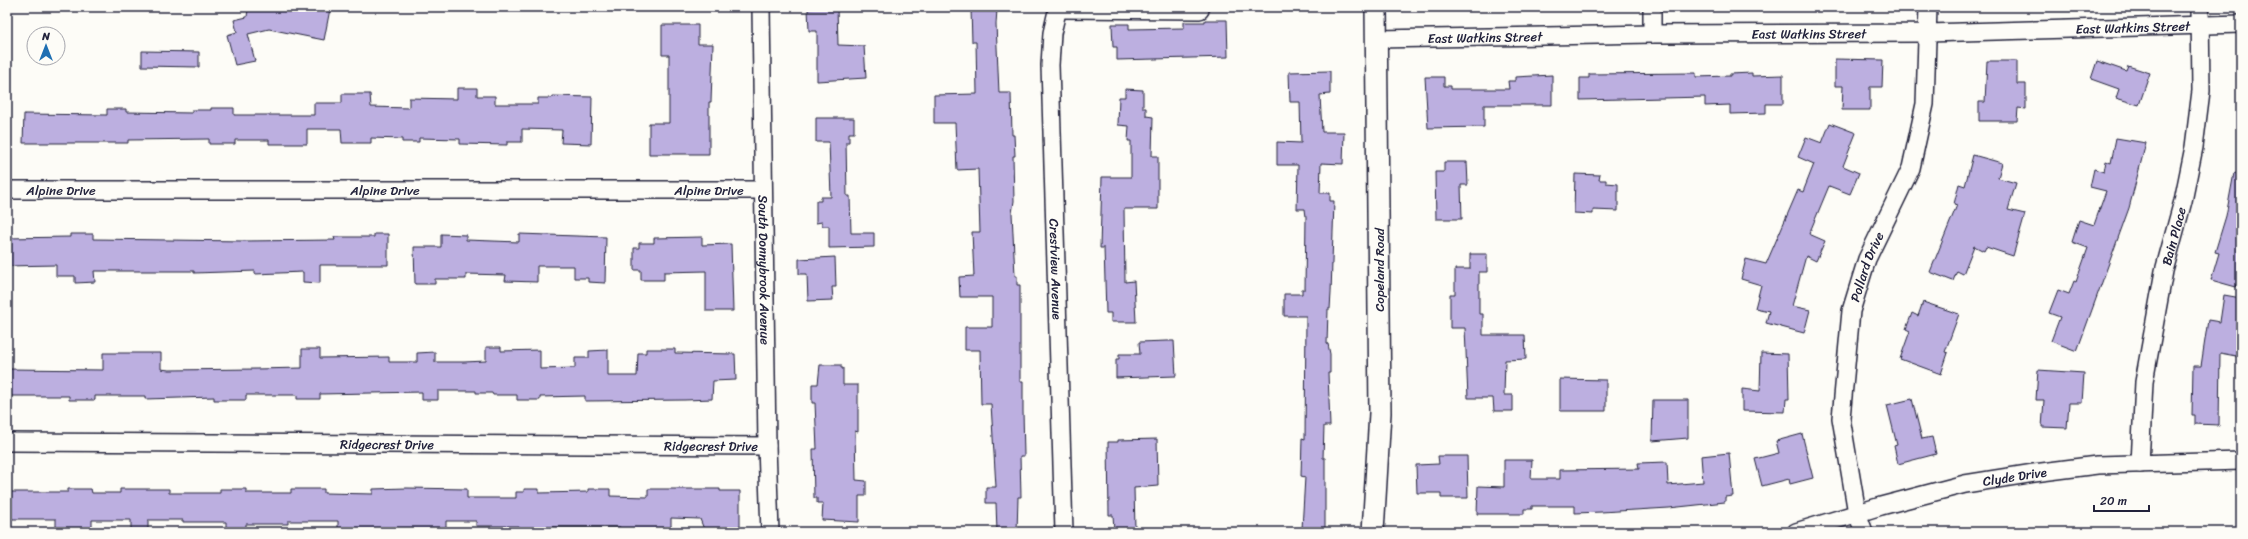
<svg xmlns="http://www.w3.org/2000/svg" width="2248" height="539" viewBox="0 0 2248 539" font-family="Sriracha,sans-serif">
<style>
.building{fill:#bcafe0;stroke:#22223b}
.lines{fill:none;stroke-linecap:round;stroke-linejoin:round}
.minor-casing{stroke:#22223b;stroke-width:20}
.tertiary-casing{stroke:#22223b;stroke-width:24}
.minor{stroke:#fdfcf7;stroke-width:17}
.tertiary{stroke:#fdfcf7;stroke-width:21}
.labels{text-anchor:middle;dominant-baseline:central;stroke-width:3.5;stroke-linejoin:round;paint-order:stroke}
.street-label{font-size:13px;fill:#22223b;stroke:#fdfcf7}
</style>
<rect width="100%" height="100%" fill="#fdfcf7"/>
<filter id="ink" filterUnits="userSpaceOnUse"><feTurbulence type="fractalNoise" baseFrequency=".025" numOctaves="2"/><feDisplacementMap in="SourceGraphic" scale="8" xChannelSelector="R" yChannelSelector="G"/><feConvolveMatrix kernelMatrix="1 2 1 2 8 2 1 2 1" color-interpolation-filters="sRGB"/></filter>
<g filter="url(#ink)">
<!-- building -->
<g class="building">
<polygon points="256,7 317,7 330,9 324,40 269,29 248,34 255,61 235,65 227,35 237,32 234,20 247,17 248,9"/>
<polygon points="837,7 838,45 864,46 866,78 817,81 817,31 809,31 808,9"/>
<polygon points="971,9 997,9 996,24 999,93 1011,93 1012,135 1014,135 1015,156 1013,156 1014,201 1012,213 1015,276 1017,276 1017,285 1020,285 1020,382 1023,382 1023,411 1024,456 1020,456 1021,497 1018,497 1017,532 997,532 996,503 986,503 986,487 996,487 991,404 981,404 980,350 965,350 965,327 992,327 992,297 960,297 959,277 974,276 972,232 980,232 978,169 957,170 955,123 934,123 934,95 977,94 976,42 972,42"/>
<polygon points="1205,20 1227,20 1228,57 1117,60 1117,47 1113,47 1112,24 1129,24 1129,29 1184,28 1184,22 1205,22"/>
<polygon points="662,25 698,25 698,44 713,44 711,102 709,102 709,154 649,154 649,123 669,123 669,55 662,55"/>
<polygon points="142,51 199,52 199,67 142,66"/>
<polygon points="1835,59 1883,60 1882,87 1870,87 1870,110 1842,110 1843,86 1835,86"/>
<polygon points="1987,61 2017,61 2017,84 2026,84 2026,109 2018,108 2017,121 1979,121 1979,102 1985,102"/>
<polygon points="2097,61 2126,71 2128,66 2150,73 2139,105 2116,98 2119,89 2091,79"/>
<polygon points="1330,71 1330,94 1320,95 1322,132 1344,132 1343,164 1321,163 1320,193 1330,193 1330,201 1334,201 1331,293 1330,309 1328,309 1327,344 1328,344 1330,354 1330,373 1328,373 1330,426 1324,426 1323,458 1325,458 1325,530 1302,529 1305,477 1301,476 1302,438 1305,439 1306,316 1284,316 1284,294 1302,294 1302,289 1305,289 1306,217 1305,209 1297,209 1298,165 1277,165 1277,142 1301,143 1300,102 1290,102 1289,72"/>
<polygon points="1696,73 1696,77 1730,76 1730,74 1752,73 1752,76 1783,75 1783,104 1766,104 1766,113 1730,114 1730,105 1705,106 1705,97 1580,100 1580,78 1589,78 1589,74"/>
<polygon points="1552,75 1552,105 1484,105 1484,127 1428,128 1425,77 1444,77 1444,86 1451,86 1451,89 1509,89 1508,81 1515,81 1515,77"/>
<polygon points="457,88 477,88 477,96 495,96 495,104 538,104 538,98 552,98 553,96 592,97 591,144 561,143 562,130 522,129 522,142 507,142 507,145 460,144 460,139 419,138 419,142 402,142 402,139 371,138 371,143 342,143 341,129 307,129 307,144 269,144 269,140 235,140 235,144 209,144 209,139 128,140 128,143 23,143 24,114 107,115 107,109 126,109 126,112 192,113 192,110 211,110 211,108 234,108 234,115 314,115 314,103 342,103 342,94 370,94 371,107 409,108 409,98 457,99"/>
<polygon points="1125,89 1143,90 1143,108 1146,108 1146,116 1153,117 1152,156 1158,156 1158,209 1124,209 1125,282 1134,281 1136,322 1111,322 1111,313 1106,313 1104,248 1100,248 1102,177 1131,177 1131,141 1128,141 1129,126 1118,125 1119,97 1125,97"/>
<polygon points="816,118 854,118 854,133 849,133 849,142 846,142 847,196 850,196 851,233 874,233 874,247 829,248 829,226 822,226 822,222 816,223 816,201 821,201 821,197 831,197 829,142 816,142"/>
<polygon points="1830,123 1856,133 1843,166 1859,173 1850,194 1829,186 1809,234 1825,241 1816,261 1806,256 1792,306 1810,310 1804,333 1766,323 1769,311 1755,308 1761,285 1741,279 1746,259 1766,264 1798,190 1803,192 1814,164 1798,157 1806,137 1822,143"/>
<polygon points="2116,138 2146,143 2129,208 2077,351 2051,341 2060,317 2049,313 2058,290 2069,294 2074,281 2076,282 2088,248 2072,242 2079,220 2094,225 2106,191 2090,187 2094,169 2104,172 2106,161 2111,163"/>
<polygon points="1973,155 2002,163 1998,178 2016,183 2008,210 2025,214 2013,256 1986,247 1984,251 1974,246 1963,274 1957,271 1953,281 1930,272 1957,205 1954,204 1959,184 1965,186"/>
<polygon points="1444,162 1467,162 1468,185 1461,185 1462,219 1436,219 1435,172 1444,172"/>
<polygon points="2234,173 2241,174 2241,272 2236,287 2211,280 2219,253 2215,252 2226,216"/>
<polygon points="1575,174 1600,175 1599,180 1606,180 1606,183 1618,184 1618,211 1593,210 1593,214 1574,213"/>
<polygon points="70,234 93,234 93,239 244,241 335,240 334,237 374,237 374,234 388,234 388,265 320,265 320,283 303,282 303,272 255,274 255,271 194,273 194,271 94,271 95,282 75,283 75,276 56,276 56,265 7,266 7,238 70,237"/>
<polygon points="441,234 466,235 466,240 519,242 519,234 606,237 605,283 588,282 588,278 574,278 574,266 537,266 537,282 505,281 506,275 466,274 466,279 435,279 435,284 415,284 414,247 441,247"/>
<polygon points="702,237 702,245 731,244 733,311 706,311 706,271 664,272 664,280 641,280 641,270 634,270 634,248 639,248 639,243 654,243 654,238"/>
<polygon points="1470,254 1487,254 1487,272 1479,272 1479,314 1483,314 1483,335 1525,335 1526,359 1505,360 1504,395 1513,395 1513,411 1494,411 1493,398 1468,398 1465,328 1450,328 1450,294 1455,294 1455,269 1470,269"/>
<polygon points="835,257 836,287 832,287 833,300 808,301 807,274 799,274 799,259"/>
<polygon points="2224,295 2241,298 2241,357 2220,353 2219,425 2195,424 2195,415 2192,415 2193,366 2201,366 2208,320 2220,322"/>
<polygon points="1923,302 1959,314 1945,352 1948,353 1941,374 1900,359 1910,331 1906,329 1912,313 1918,316"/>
<polygon points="1167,341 1174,341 1176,376 1116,378 1116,359 1119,359 1119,354 1140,354 1139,342"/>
<polygon points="486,347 501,347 501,351 540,350 540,369 575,368 575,358 589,358 589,351 608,350 608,376 637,376 638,353 646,353 646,349 675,349 675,353 735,354 736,380 713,381 712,399 685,400 585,401 585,396 540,397 540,400 517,400 517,395 493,395 492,393 476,393 476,391 438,391 438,400 422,400 422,392 320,394 320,399 297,399 297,395 246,395 246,400 214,400 214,397 145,399 145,396 95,396 95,400 69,400 69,396 7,396 7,369 103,370 103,353 161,353 161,369 169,370 256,369 302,368 302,349 320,349 320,358 389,357 389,362 417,362 417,353 435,352 435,362 464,362 486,361"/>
<polygon points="1761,353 1788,354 1789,399 1786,399 1785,412 1742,411 1742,389 1760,391"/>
<polygon points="820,365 841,365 841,368 843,368 843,385 858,385 858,432 855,431 856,480 866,481 866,496 859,496 859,522 822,520 823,503 817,503 817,498 814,498 813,449 817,449 815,403 812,403 812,384 818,384"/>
<polygon points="2038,370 2084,373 2082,403 2069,403 2067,428 2042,427 2044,400 2036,400"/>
<polygon points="1560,379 1606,380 1606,411 1560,411"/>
<polygon points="1912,399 1922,439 1932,437 1936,454 1898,464 1894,446 1897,445 1887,405"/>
<polygon points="1653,400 1688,400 1688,438 1652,441"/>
<polygon points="1802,434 1813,478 1790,484 1789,479 1762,486 1755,459 1779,453 1776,441"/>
<polygon points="1157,439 1158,486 1134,488 1135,529 1114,530 1113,515 1109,515 1108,442 1118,442 1118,440"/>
<polygon points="1729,453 1733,496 1725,497 1725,502 1669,508 1601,512 1575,513 1575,506 1532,506 1532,509 1524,509 1524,514 1477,514 1478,486 1504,487 1504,460 1532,460 1531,479 1560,479 1560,470 1639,469 1638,463 1667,462 1668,485 1703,482 1701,456"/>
<polygon points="1438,456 1467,456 1468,498 1441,498 1441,493 1417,493 1416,465 1439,464"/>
<polygon points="407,488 467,489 467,498 516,498 516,492 524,492 524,489 539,489 539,493 588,492 588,489 610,489 610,496 648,497 648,489 720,489 720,491 740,491 740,532 705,532 700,519 671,518 671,532 620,532 620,527 539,527 539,532 518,532 518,526 476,526 476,521 446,521 446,531 355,532 355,529 338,529 338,521 288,521 288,524 246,524 246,532 226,532 226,522 183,522 183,520 148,520 148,530 131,530 131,520 92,520 92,532 73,532 73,529 56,529 56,519 7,519 7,492 68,492 68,489 91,489 92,493 120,493 120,489 169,489 169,493 220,493 220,489 246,489 246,493 291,493 291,489 324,489 324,493 373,494 373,489"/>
</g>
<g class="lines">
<defs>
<g id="minor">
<path id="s1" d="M 761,7 L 767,446 L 770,532"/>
<path id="s2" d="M 1058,7 L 1052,33 L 1050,65 L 1064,532"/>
<polyline points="1652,7 1652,34"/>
<polyline points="1057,9 1200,10"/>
<path id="s3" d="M 1377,39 L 1652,34 L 1928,33 L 2241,24"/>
<path id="s4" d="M 7,190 L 763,190"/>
<path id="s5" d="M 7,442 L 767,446"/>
<path id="s6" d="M 2140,464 L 2144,382 L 2164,271 L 2183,201 L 2194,147 L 2201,91 L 2200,7"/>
<path id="s7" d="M 1796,532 L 1881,506 L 1965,484 L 2034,473 L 2097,465 L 2241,461"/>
<path id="s8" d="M 1864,532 L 1857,513 L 1841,418 L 1851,311 L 1867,259 L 1911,168 L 1925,104 L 1928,7"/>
</g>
<polyline id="tertiary" points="1373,532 1380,413 1376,7"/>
</defs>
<!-- minor casing -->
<use href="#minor" class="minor-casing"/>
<!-- tertiary casing -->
<use href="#tertiary" class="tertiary-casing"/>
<!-- minor -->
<use href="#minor" class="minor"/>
<!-- tertiary -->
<use href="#tertiary" class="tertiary"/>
</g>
</g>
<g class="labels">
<!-- street labels -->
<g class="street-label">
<text stroke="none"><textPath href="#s3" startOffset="756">East Watkins Street</textPath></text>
<text stroke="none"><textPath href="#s3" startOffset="432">East Watkins Street</textPath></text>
<text stroke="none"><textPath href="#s3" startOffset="108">East Watkins Street</textPath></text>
<text stroke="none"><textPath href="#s4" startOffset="54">Alpine Drive</textPath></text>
<text stroke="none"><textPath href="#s4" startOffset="378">Alpine Drive</textPath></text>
<text stroke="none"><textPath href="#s4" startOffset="702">Alpine Drive</textPath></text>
<text stroke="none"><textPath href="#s6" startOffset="231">Bain Place</textPath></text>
<text stroke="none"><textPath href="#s8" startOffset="271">Pollard Drive</textPath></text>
<text stroke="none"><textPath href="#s2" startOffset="263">Crestview Avenue</textPath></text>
<text stroke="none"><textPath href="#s1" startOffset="263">South Donnybrook Avenue</textPath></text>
<text transform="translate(1379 270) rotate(-90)">Copeland Road</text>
<text stroke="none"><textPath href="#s5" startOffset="380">Ridgecrest Drive</textPath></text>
<text stroke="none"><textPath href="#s5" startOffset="704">Ridgecrest Drive</textPath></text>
<text stroke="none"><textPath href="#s7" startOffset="226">Clyde Drive</textPath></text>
</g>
</g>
<!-- margin -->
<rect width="2248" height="539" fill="none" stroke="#fdfcf7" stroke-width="24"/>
<rect x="12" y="12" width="2224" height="515" fill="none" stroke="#22223b" stroke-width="1.5" filter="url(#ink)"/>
<!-- north arrow -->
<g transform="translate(46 46)"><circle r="19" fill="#fdfcf7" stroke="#a5a5ac"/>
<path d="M0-3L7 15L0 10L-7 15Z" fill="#1f6fb2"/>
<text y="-6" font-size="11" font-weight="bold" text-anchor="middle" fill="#22223b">N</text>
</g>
<!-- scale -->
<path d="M2094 505v6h55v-6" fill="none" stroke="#22223b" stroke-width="2"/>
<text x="2100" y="505" font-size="12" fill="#22223b" stroke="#fdfcf7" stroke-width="3" paint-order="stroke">20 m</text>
</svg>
